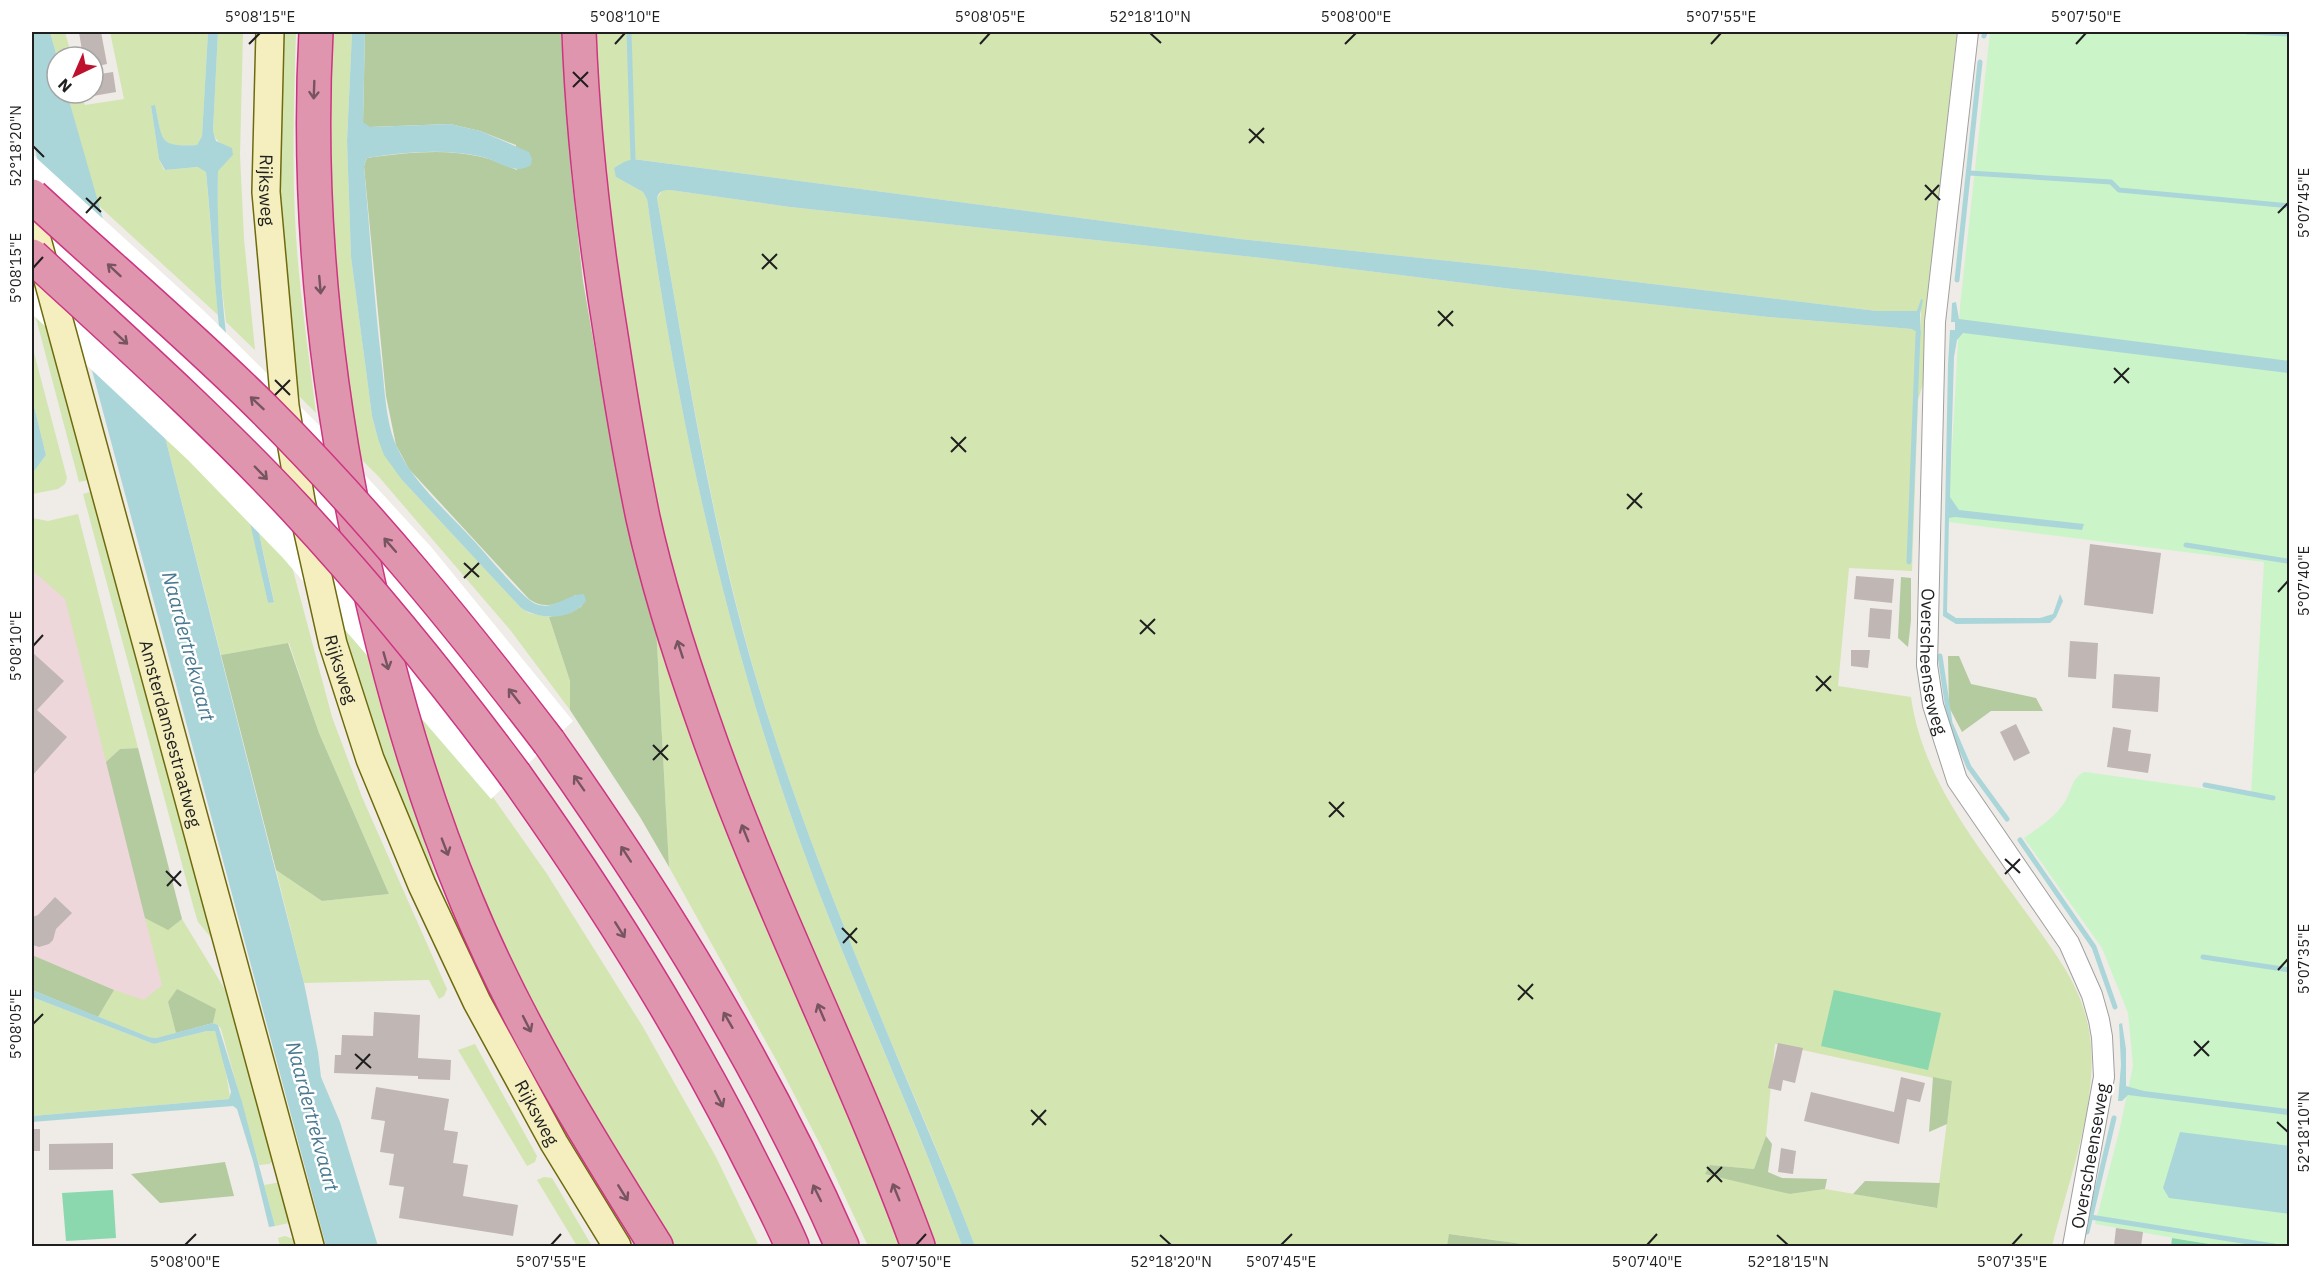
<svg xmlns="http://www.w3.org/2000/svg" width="2321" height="1278" viewBox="0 0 2321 1278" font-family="'IBM Plex Sans',sans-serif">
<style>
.commercial{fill:#eed7da}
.grass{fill:#d3e5b1;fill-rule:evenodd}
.forest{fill:#b3cb9f}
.park{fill:#cbf5c8}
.pitch{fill:#8bd8ae}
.water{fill:#abd6d9}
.pier{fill:#fff}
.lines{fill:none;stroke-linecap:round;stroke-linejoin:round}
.stream{stroke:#abd6d9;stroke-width:5}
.building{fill:#c0b6b3}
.street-casing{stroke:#a0a0a0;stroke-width:22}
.secondary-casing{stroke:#6f6a0e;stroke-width:30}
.highway-casing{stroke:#cd3481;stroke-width:36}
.street{stroke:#fff;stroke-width:20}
.secondary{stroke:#f5efbf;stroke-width:27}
.highway{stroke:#e095af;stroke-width:33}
.highway-bridge-casing{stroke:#cd3481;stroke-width:36;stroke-linecap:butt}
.highway-bridge{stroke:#e095af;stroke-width:33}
.oneway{stroke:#765460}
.ticks{fill:none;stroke:#1f1f1f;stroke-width:2}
.labels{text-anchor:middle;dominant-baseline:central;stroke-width:5;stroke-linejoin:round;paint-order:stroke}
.street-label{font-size:18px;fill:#1f1f1f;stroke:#fff}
.water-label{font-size:20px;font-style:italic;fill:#497991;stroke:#fff}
.neatline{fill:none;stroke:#1f1f1f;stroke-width:2}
.ticks-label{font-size:15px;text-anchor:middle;fill:#1f1f1f}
</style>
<rect width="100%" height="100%" fill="#efebe7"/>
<!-- commercial -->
<polygon class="commercial" points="32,556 66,589 171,974 153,1007 32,972"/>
<!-- grass -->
<g class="grass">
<polygon points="50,32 65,32 72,57 57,57"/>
<path d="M 110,32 L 208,32 L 202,136 L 197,145 C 158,147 163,141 155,106 L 151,106 L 159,159 L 164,170 L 199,167 L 206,172 L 218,315 L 98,205 L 67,93 L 81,93 L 85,105 L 124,99 Z"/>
<path d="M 218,32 L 243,32 L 240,155 L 244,239 L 255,350 L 226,322 L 218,256 L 218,170 L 233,155 C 226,146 215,143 213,131 Z"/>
<path d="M 278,32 L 296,32 C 294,94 292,156 295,218 C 298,284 308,348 316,413 L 295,392 L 277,211 Z"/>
<polygon points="326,32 352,32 347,140 351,257 372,416 378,439 402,480 521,608 529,613 549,617 570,681 570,710 511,631 379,477 353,451 328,241"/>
<path d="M 592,32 L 1957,32 L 1941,177 L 1926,374 L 1918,400 L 1912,571 L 1849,568 L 1838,686 L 1911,697 C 1923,784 1984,853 2033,922 C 2062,963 2087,994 2091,1047 C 2096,1108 2067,1187 2052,1246 L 1536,1246 L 1450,1234 L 1447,1246 L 975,1246 C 949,1177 920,1110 891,1042 C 849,940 807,837 773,732 C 716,558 689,378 657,198 L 663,190 L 670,190 L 790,207 L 1271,259 L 1504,288 L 1768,317 L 1913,329 L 1921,334 L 1921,300 L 1918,311 L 1877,311 L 1536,270 L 1240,239 L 634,159 L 616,177 L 643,192 L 647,199 C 678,419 726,637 802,847 C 851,982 913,1112 962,1246 L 932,1246 L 738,772 L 693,642 L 670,556 L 638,416 L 603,177 ZM 1775,1044 L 1952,1082 L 1936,1208 L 1825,1189 L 1790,1194 L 1710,1165 L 1754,1169 L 1766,1136 Z"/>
<polygon points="32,303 51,320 94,479 79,482"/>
<polygon points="32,345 67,478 65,484 58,489 32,494 32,474 46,455 32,398"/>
<polygon points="164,433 249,515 268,603 274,601 257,524 290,559 332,717 362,797 447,989 444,996 439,999 429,980 304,983 276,870 322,901 389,894 319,733 289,643 221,655"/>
<polygon points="96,490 218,946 198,922 194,909 83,494"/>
<polygon points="78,514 138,748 120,749 106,762 65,599 32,570 32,518 48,521"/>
<polygon points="334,605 362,636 400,767 442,896 387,769"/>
<polygon points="656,626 695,748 747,879 850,1119 901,1246 868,1246 825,1154 780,1067 669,867"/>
<polygon points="405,688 483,783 547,874 643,1027 716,1157 759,1246 670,1246 578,1097 512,971 450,825"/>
<polygon points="145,918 167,929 182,919 232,1001 277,1159 269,1164 259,1165 221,1029 218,1025 213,1023 215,1009 168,1002 176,1033 156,1038 149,1037 98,1017 114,990 144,1000 162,985"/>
<polygon points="32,997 154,1044 207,1031 215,1031 223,1054 230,1097 229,1099 32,1116"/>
<polygon points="475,1044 537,1156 535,1162 527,1166 458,1050"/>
<polygon points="544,1177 552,1178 592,1246 577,1246 537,1180"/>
<polygon points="281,1182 295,1214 289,1223 275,1226 264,1185"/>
<polygon points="285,1236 296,1240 302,1246 280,1246 278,1238"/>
</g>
<!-- forest -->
<g class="forest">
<path d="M 365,32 L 561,32 L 571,173 L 583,281 L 602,391 L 656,626 L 669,867 L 640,817 L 570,710 L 570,681 L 549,617 L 572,612 L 582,606 L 576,595 C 560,603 545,611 529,599 L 409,469 L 396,445 L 386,396 L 364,166 L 367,158 C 406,153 443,148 482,157 C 494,160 506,166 517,170 L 516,145 L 480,131 L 450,124 L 369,127 L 363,123 Z"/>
<polygon points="1901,577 1911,578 1911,620 1908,647 1898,638"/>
<polygon points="288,643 319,733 389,894 322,901 276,870 221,655"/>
<polygon points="1948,656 1959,656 1971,684 2036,698 2043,711 1991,711 1962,732 1949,707"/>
<polygon points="138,748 182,919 168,930 145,918 106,762 120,749"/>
<polygon points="32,955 114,990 98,1017 32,990"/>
<polygon points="177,989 216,1009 213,1023 176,1033 168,1002"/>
<polygon points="1933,1077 1952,1081 1947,1124 1929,1132"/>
<polygon points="1766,1136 1772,1144 1768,1172 1782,1178 1827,1179 1825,1189 1790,1194 1705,1174 1710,1165 1754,1169"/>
<polygon points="225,1162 234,1196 160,1203 131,1174"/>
<polygon points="1865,1181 1940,1183 1937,1208 1853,1194"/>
<polygon points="1449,1234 1536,1246 1447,1246"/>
</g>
<!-- park -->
<path class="park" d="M 1990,32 L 2289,32 L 2289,1246 L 2219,1246 L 2095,1224 L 2119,1132 L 2133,1066 L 2128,1013 L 2102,948 L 2024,838 C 2038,828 2054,818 2064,803 C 2072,792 2071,777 2085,772 L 2251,795 L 2264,562 L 1948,522 L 1960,306 Z"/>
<!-- pitch -->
<g class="pitch">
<polygon points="1834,990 1941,1013 1928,1070 1821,1046"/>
<polygon points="113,1190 116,1238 66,1241 62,1193"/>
<polygon points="2172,1238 2221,1246 2171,1246"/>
</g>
<!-- water -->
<g class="water">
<polygon points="32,32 50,32 57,57 57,93 67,93 164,433 304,983 318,1052 321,1077 340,1122 378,1246 326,1246 90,363 57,250 32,135"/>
<path d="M 208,32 L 218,32 L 213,131 L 216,141 L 232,148 L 233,155 L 218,171 C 215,316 242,460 274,602 L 268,603 C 252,532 235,460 226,387 C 216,316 213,244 206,172 L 198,167 L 165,170 L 159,159 L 151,106 L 155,105 C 163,141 158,147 197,145 L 202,136 Z"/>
<path d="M 352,32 L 365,32 L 363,122 L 370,127 L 450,124 L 480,131 L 529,152 L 532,159 L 531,165 C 515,176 498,161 483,157 C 444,148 405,152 367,158 L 364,166 C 370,233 374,300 382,366 C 385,392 386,424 397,447 C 412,482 449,513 475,542 C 487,555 522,598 536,604 C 554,611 567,594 584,594 L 586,601 C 571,621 540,620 521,608 L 402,480 L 384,455 L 378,439 L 372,416 L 351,257 L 347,141 Z"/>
<path d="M 633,159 L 1240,239 L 1536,270 L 1877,311 L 1917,311 L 1921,299 L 1923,300 L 1920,314 L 1921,335 L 1912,329 L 1768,317 L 1504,288 L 1271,259 L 790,207 L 670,190 C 663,190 659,191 657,198 C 689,378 715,558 773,732 C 807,837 849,940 891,1042 C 919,1110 949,1177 975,1246 L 962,1246 C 913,1111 851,982 802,847 C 726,637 678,420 647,199 L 643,192 L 616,177 L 614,168 L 624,162 Z"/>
<polygon points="1956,302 1959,319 2289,361 2289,373 1963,333 1957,340 1954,357 1950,497 1959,510 2084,524 2082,530 1955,517 1949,518 1947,612 1956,618 2040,618 2053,614 2060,594 2063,601 2056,617 2050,623 1956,624 1943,616 1948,364 1950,330 1955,330 1955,322 1951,322 1952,303"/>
<polygon points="32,398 46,455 32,474"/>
<polygon points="32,990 149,1037 156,1038 213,1023 218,1025 242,1102 275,1226 269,1227 253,1161 237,1109 233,1106 32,1122 32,1116 229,1099 231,1092 215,1031 207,1031 154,1044 32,997"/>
<polygon points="2122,1023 2126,1049 2126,1086 2144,1091 2289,1109 2289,1115 2128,1095 2122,1101 2118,1101 2121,1065 2119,1024"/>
<polygon points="2180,1132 2289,1146 2289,1214 2169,1198 2163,1188"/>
</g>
<!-- pier -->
<polygon class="pier" points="32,154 203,310 321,427 432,548 573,721 491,799 283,558 188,460 32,314"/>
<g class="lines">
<!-- stream -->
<g class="stream">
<polyline points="629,32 633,159"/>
<polyline points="2247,32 2290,34"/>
<polyline points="1984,36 1985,32"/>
<polyline points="1969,173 2111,182 2119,190 2290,206"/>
<polyline points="1957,280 1980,62"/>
<polyline points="2186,545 2287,561"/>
<polyline points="1909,562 1918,334"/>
<polyline points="1940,656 1950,723 1969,767 2007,819"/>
<polyline points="2205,785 2273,798"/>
<polyline points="2020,840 2094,947 2115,1007"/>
<polyline points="2203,957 2290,970"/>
<polyline points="2090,1217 2274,1246"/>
<polyline points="2087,1232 2114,1118"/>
</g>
</g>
<!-- building -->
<g class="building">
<polygon points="79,32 101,32 107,64 93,67 93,57 83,57"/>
<polygon points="113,72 116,92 93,96 93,75"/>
<polygon points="2090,544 2161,553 2153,614 2084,605"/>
<polygon points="1856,576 1894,579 1892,603 1854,599"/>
<polygon points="1870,608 1892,610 1890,639 1868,637"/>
<polygon points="2070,641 2098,643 2096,679 2068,677"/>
<polygon points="1851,650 1870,650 1868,668 1851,666"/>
<polygon points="32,652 64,681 37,710 67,737 32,776"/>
<polygon points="2114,674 2160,677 2158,712 2112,708"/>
<polygon points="2016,724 2030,753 2014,761 2000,732"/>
<polygon points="2113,727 2131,730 2128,751 2151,754 2148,773 2107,767"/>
<polygon points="55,897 72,913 56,929 53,940 49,944 39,947 33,945 32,944 32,917 38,915"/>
<polygon points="374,1012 420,1015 418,1058 451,1060 450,1080 418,1079 418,1076 334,1073 335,1055 341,1055 342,1035 373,1036"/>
<polygon points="1778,1043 1803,1048 1795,1083 1783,1080 1781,1091 1768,1088"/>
<polygon points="1901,1077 1925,1083 1920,1102 1907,1099 1899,1144 1804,1121 1811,1092 1894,1112"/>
<polygon points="376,1087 449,1099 444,1130 458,1132 453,1163 468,1165 463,1196 518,1205 513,1236 399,1218 404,1187 389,1185 394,1154 380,1152 385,1121 371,1119"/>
<rect x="32" y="1129" width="8" height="22"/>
<polygon points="113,1143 113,1169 49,1170 49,1144"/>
<polygon points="1781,1148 1796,1151 1793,1174 1778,1172"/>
<polygon points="2116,1228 2143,1232 2141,1246 2114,1246"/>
</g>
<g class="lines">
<defs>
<g id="street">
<path id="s1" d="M 1968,32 L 1935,322 L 1927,665 L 1933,705 L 1957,780 L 2069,943 L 2092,995 L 2099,1020 L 2102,1037 L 2104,1077 L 2073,1246"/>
</g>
<g id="secondary">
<path id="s2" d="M 270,32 L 266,192 L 285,406 L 301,501 L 333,644 L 370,759 L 422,885 L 477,1002 L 554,1143 L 617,1246"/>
<path id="s3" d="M 32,221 L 310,1246"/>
</g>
<g id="highway">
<path d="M 316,32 C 307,198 323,362 356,525 C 382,654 416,780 467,902 C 517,1023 587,1136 656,1246"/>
<path d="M 579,32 C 583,136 595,239 612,342 C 621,401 631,460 643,518 C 658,586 680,655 703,720 C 765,900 853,1068 918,1246"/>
<path d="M 549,742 C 661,901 764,1068 842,1246"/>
<path d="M 515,775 C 599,893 676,1015 742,1144 C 759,1178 777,1211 792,1246"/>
</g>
</defs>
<!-- street casing -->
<use href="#street" class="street-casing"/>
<!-- secondary casing -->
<use href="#secondary" class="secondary-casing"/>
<!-- highway casing -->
<use href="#highway" class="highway-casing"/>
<!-- street -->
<use href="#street" class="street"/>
<!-- secondary -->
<use href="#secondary" class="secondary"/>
<!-- highway -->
<use href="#highway" class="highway"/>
<defs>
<g id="highway-bridge">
<path d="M 32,196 C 110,268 191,336 266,411 C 369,514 461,627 549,742"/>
<path d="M 32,256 C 121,338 212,419 295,508 C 374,593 446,682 515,775"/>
</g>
</defs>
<!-- highway-bridge casing -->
<use href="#highway-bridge" class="highway-bridge-casing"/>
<!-- highway-bridge -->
<use href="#highway-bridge" class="highway-bridge"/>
</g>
<!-- one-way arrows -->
<defs><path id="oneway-shaft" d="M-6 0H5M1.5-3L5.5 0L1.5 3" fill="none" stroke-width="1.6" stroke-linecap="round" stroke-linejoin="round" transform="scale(1.5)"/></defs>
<g class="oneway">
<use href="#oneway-shaft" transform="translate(314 90) rotate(92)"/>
<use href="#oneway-shaft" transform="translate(114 270) rotate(-137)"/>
<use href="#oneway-shaft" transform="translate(320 285) rotate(85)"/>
<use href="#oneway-shaft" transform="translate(121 338) rotate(43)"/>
<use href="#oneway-shaft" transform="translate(257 403) rotate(-137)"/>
<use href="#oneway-shaft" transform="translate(261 473) rotate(46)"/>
<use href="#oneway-shaft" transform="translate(390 545) rotate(-131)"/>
<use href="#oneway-shaft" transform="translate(680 649) rotate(-108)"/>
<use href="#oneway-shaft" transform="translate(386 661) rotate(74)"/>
<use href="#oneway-shaft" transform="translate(514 696) rotate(-128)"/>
<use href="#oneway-shaft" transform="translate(579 783) rotate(-125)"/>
<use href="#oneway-shaft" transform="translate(745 833) rotate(-112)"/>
<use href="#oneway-shaft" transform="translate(445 847) rotate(69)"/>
<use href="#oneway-shaft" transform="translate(626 854) rotate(-123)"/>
<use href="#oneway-shaft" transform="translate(620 930) rotate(58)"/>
<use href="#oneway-shaft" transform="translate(821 1012) rotate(-113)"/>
<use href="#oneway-shaft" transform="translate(728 1020) rotate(-120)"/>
<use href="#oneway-shaft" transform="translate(527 1024) rotate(63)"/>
<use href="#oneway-shaft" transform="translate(719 1099) rotate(63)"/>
<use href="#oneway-shaft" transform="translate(896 1192) rotate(-112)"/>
<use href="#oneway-shaft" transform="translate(623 1193) rotate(58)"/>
<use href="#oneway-shaft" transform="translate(817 1193) rotate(-116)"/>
</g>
<!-- ticks -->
<path class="ticks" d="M 1150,33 L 1161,43M 249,44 L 260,33M 615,44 L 625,33M 980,44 L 990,33M 1345,44 L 1356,33M 1711,44 L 1721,33M 2076,44 L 2086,33M 573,72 L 588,87M 573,87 L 588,72M 1249,129 L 1264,143M 1249,143 L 1264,128M 33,146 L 44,157M 1925,185 L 1940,200M 86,198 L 101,212M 1925,200 L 1939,185M 86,213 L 101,197M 2278,213 L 2288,203M 762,254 L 777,269M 33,268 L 43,257M 762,269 L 777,254M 1438,311 L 1453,326M 1438,326 L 1453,311M 2114,368 L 2129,383M 275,380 L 290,395M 2114,383 L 2129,368M 275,395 L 290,380M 951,437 L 966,452M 951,452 L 966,437M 1627,494 L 1642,508M 1627,509 L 1642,493M 464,563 L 479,577M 464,578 L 479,563M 2278,592 L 2288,581M 1140,620 L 1155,634M 1140,634 L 1155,619M 33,646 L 43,635M 1816,676 L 1831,691M 1816,691 L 1831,676M 653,745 L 668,760M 653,760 L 668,745M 1329,802 L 1344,817M 1329,817 L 1344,802M 2005,859 L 2020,873M 166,871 L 181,886M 2005,874 L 2020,859M 167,886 L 181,871M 842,928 L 857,943M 843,943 L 857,928M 2278,970 L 2288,959M 1518,985 L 1533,999M 1518,1000 L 1533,984M 33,1024 L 43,1014M 2194,1041 L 2209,1056M 355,1054 L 371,1068M 2194,1056 L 2209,1041M 356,1069 L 370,1054M 1031,1110 L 1046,1125M 2277,1122 L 2288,1132M 1032,1125 L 1046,1110M 1707,1167 L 1722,1182M 1707,1182 L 1722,1167M 1160,1235 L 1171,1245M 1777,1235 L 1788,1245M 185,1245 L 196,1234M 551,1245 L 561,1234M 916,1245 L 926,1234M 1281,1245 L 1292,1234M 1647,1245 L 1657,1234M 2012,1245 L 2022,1234"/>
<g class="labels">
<!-- street labels -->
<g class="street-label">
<text stroke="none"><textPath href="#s2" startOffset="158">Rijksweg</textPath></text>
<text stroke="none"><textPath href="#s1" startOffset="632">Overscheenseweg</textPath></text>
<text stroke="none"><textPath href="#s2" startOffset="644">Rijksweg</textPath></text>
<text stroke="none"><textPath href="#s3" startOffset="531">Amsterdamsestraatweg</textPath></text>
<text stroke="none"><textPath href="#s2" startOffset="1130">Rijksweg</textPath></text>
<text transform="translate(2090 1156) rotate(-80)">Overscheenseweg</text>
</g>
<!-- water labels -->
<g class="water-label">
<text transform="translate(189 646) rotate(75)">Naardertrekvaart</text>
<text transform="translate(313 1116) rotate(75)">Naardertrekvaart</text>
</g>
</g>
<!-- border -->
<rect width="2321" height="1278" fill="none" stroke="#ffffff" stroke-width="66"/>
<!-- north arrow -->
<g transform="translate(75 75) rotate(224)"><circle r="28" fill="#ffffff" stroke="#a5a5a5" stroke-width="1.5"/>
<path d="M0-4.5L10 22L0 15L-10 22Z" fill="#be112d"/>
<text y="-9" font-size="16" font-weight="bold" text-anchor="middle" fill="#1f1f1f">N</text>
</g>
<rect x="33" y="33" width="2255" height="1212" class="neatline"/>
<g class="ticks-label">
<text x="260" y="22">5°08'15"E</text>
<text x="625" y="22">5°08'10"E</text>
<text x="990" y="22">5°08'05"E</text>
<text x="1150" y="22">52°18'10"N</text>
<text x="1356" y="22">5°08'00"E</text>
<text x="1721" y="22">5°07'55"E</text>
<text x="2086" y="22">5°07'50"E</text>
<text transform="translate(16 146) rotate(-90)" y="5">52°18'20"N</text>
<text transform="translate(2304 203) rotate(-90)" y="5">5°07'45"E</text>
<text transform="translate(16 268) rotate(-90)" y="5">5°08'15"E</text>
<text transform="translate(2304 581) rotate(-90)" y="5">5°07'40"E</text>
<text transform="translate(16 646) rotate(-90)" y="5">5°08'10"E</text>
<text transform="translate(2304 959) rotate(-90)" y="5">5°07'35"E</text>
<text transform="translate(16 1024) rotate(-90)" y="5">5°08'05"E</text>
<text transform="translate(2304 1132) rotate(-90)" y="5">52°18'10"N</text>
<text x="185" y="1267">5°08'00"E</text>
<text x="551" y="1267">5°07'55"E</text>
<text x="916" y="1267">5°07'50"E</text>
<text x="1171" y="1267">52°18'20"N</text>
<text x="1281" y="1267">5°07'45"E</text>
<text x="1647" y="1267">5°07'40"E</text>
<text x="1788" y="1267">52°18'15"N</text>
<text x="2012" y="1267">5°07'35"E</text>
</g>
</svg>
